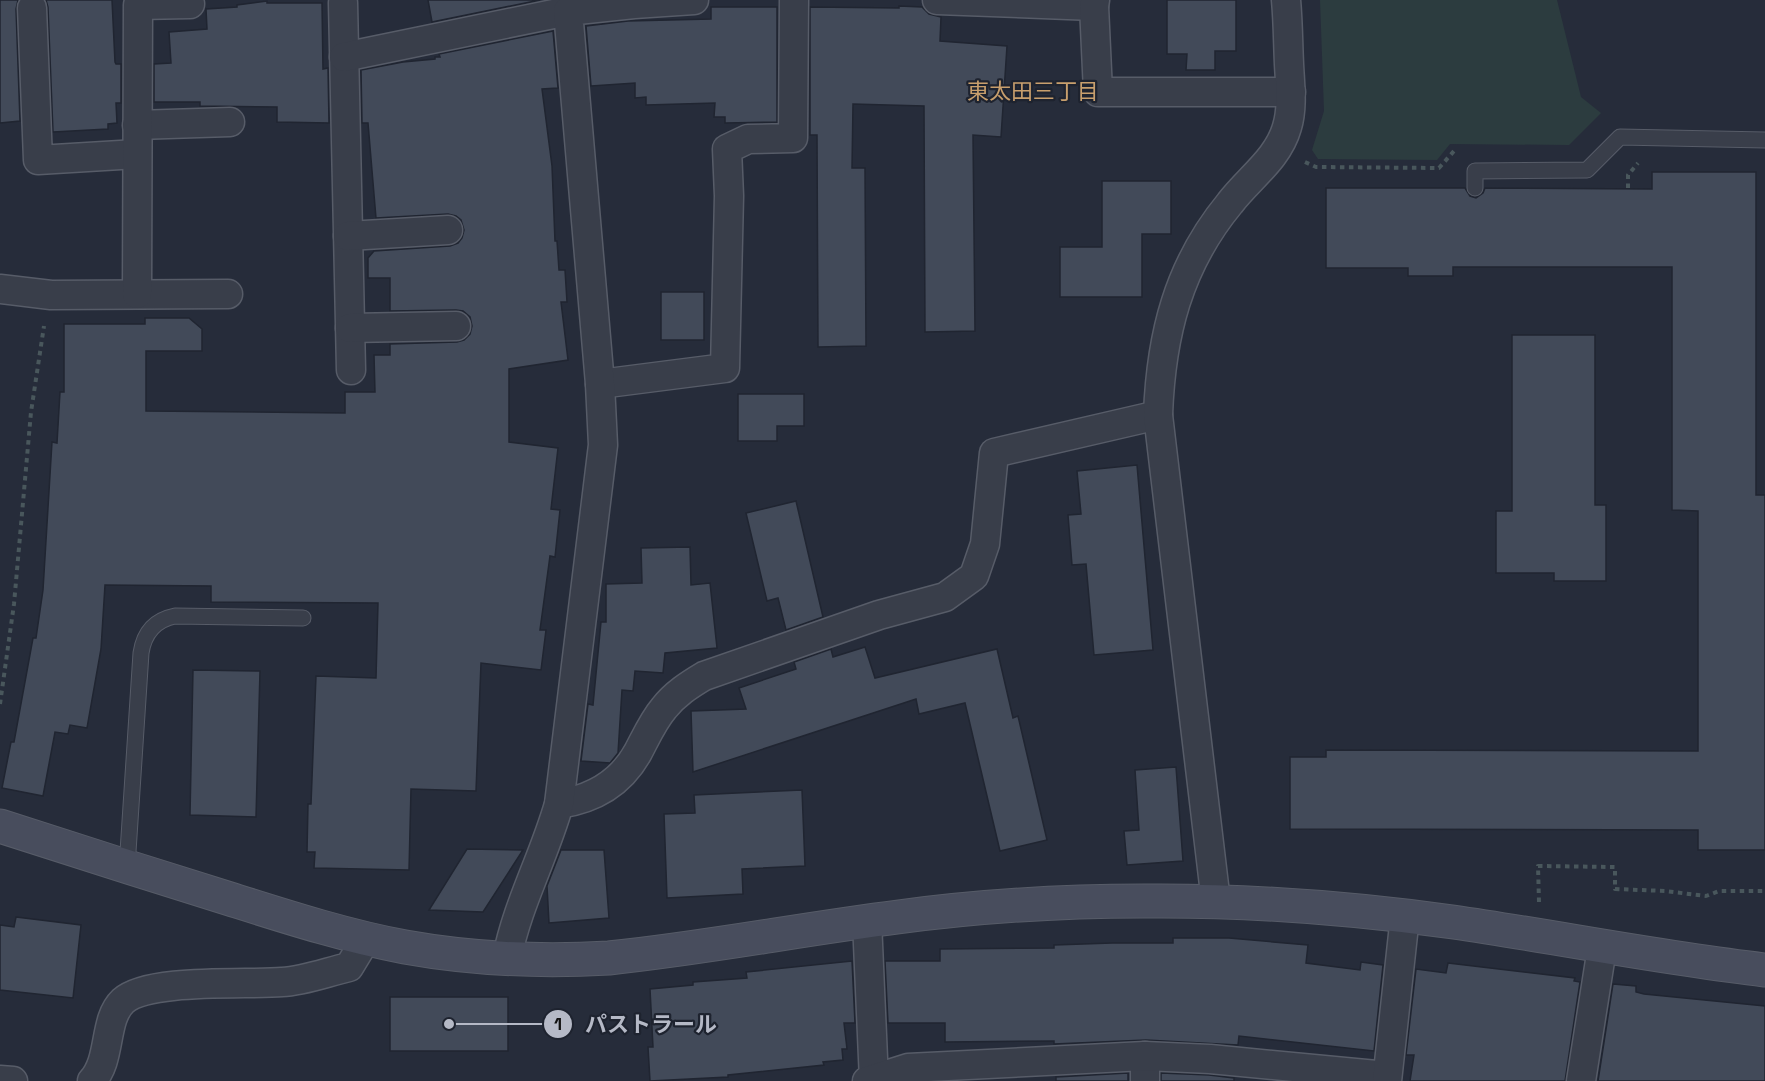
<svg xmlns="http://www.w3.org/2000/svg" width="1765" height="1081" viewBox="0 0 1765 1081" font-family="'Space Grotesk','Noto Sans JP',sans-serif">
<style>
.green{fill:#2c3c3f}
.building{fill:#424a59;stroke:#202531;stroke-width:1.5}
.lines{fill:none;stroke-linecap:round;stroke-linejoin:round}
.lane-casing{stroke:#575c68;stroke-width:17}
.street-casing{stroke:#575c68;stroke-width:31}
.secondary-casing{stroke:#575c68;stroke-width:35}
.path{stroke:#49575c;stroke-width:4;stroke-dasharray:4.5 4.5;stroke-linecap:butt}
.lane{stroke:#393e4a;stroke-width:15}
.street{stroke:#393e4a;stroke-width:28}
.secondary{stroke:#484d5d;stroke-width:33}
.labels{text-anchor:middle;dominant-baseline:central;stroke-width:4.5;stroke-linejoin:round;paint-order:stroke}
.neighbourhood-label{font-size:22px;fill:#c89f6d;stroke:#1e232f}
.leader{fill:none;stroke:#b5b9c6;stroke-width:2}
.callout-dot{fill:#b5b9c6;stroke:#1e232f;stroke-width:2}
.mark-label{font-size:18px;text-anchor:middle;font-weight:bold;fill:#111}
.callout-label{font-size:22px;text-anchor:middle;font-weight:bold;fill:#b5b9c6;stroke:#1e232f;stroke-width:4.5;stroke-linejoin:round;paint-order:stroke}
</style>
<rect width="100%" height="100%" fill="#262c3a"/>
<!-- green -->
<polygon class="green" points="1320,0 1557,0 1581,97 1601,113 1569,145 1450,144 1437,160 1318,159 1312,150 1324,111"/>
<!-- building -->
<g class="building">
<polygon points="0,0 18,0 16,9 20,121 0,123"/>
<polygon points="46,0 112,0 115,62 116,64 121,64 121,103 116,103 117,123 108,124 108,129 53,132 48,7"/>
<polygon points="428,0 540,0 432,22"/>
<polygon points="1167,0 1236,0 1236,51 1215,51 1215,70 1186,70 1187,54 1167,54"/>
<polygon points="267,1 267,3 322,3 323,69 328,68 329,123 277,122 277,107 200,106 200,102 154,102 154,64 171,63 169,32 207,29 206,9 237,7 237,5"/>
<polygon points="899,6 922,7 929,14 941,17 940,41 1007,46 1001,137 973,135 975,331 925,332 924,106 853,104 852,168 865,168 866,346 818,347 817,135 810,135 810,7 899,8"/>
<polygon points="711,7 777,7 777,122 725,123 725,117 714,117 715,103 646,105 646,97 635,98 635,83 591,86 586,26 628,21 711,19"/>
<polygon points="553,31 558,88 542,89 552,166 555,241 557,241 559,270 565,270 567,302 561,302 568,360 509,369 509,442 558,448 551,509 560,510 555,557 550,556 540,630 546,630 541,670 481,663 476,791 411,789 409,870 314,868 315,852 307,852 308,804 311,804 316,676 376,678 378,603 211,602 211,586 105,585 101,649 87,728 70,725 68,734 55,732 43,796 2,788 11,742 14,742 33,638 36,638 43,590 52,442 57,443 60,392 64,392 64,324 145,324 145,318 189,318 202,329 202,351 146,351 146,411 345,413 345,392 375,392 374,355 390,355 390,344 457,342 464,340 470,334 472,326 470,317 463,311 456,310 390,311 390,278 368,278 368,258 374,251 450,246 458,243 462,238 464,230 461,220 456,216 448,214 376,218 368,123 362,123 361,70 403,62 435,59 435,57 440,57 439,54"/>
<polygon points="1652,172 1756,172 1756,495 1765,495 1765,850 1698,850 1698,830 1290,829 1290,757 1326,757 1326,750 1698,751 1698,511 1672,510 1672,267 1453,267 1453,276 1408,276 1408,268 1326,268 1326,188 1465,188 1470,196 1476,198 1483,193 1485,188 1652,189"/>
<polygon points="1102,181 1171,181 1171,234 1142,234 1142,297 1060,297 1060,247 1102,247"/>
<rect x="661" y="292" width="43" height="48"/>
<polygon points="1512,335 1595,335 1595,505 1606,505 1606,581 1554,581 1554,573 1496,573 1496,511 1512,511"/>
<polygon points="738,394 804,394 804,426 777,426 777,441 738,441"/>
<polygon points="1137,465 1153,650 1094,655 1086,564 1072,565 1068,515 1081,514 1077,471"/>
<polygon points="796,501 823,617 786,630 778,598 767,601 746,513"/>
<polygon points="690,547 691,585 710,583 717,648 665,653 663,673 635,671 633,691 622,690 618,753 610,763 581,761 588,704 593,705 601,622 606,622 606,584 642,583 641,548"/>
<polygon points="865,647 875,678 997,649 1013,718 1018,716 1047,840 1000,851 965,703 919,714 916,699 693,772 691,711 746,709 739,688 796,669 794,662 831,649 833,657"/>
<polygon points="193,670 260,671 256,817 190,815"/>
<polygon points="1176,767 1183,861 1127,865 1124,831 1139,830 1135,770"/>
<polygon points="802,790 805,866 742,869 743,894 667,898 664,814 695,813 694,795"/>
<polygon points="467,849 523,850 483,912 429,910"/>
<polygon points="561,850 604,850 609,918 549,923 547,886"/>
<polygon points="16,917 81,925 73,998 0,990 0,925 14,927"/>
<polygon points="1173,938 1229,938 1308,945 1306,963 1360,970 1361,962 1383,965 1374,1051 1239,1036 1238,1045 1146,1040 1054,1044 1054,1041 945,1042 945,1023 888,1023 885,961 940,961 940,949 1054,948 1054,945 1112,943 1173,943"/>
<polygon points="852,961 855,1023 844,1023 847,1049 842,1049 843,1060 823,1062 824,1065 728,1075 728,1077 650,1081 648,1047 653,1047 650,989 693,985 693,982 747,978 746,972"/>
<polygon points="1448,963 1575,978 1574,981 1580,982 1565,1081 1410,1081 1414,1055 1406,1055 1416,969 1446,973"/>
<polygon points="1613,984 1636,986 1636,992 1644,994 1765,1006 1765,1081 1598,1081"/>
<rect x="390" y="997" width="118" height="54"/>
<polygon points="1128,1073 1128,1081 1056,1081 1056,1077"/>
<polygon points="1161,1073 1209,1075 1234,1078 1234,1081 1161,1081"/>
</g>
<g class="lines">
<defs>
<g id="lane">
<polyline points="1475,188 1475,171 1587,170 1620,137 1765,140"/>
<path d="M 127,867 L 141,653 C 144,633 155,620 175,616 L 303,618"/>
</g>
<g id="street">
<polyline points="937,0 1094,6 1095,0"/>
<polyline points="343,3 351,370"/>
<polyline points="1094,6 1098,92 1291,92"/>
<polyline points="32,8 38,160 137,154"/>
<polyline points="344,57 568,11"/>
<polyline points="137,125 230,122"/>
<polyline points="348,236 448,230"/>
<polyline points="0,289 51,295 228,294"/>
<polyline points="137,294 138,5 190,4"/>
<polyline points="350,328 456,326"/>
<polyline points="600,384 725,368 729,196 727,149 748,139 793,138 794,0"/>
<path d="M 559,804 C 593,799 621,783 638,752 C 646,737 653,721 664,708 C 675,694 689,685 704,676 L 879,615 L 945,597 L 974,576 L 985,544 L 994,453 L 1158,415"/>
<path d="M 1216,902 L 1158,415 C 1161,335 1178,266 1230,203 C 1249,178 1278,159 1287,127 C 1293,107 1290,85 1289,64 C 1288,43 1288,21 1286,0"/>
<polyline points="867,921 874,1081"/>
<path d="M 507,958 C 517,905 544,857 559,804 L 603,445 L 600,384 L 568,11 L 634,4 L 694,0"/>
<polyline points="1145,1056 1145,1081"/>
<polyline points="0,1080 13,1081"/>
<path d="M 92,1081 C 112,1059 103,1020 123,1001 C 148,978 247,985 282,982 C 304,981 327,972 349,967 L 366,939"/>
<polyline points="867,1081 908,1068 1145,1056 1210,1059 1387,1076"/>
<polyline points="1387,1081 1405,916"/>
<polyline points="1581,1081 1602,948"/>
</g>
<path id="secondary" d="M 0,826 C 77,851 153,875 230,899 C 287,917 346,936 405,947 C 472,959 541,962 609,958 C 706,948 802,929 898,917 C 980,906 1062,901 1144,901 C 1247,900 1350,908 1453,922 C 1557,937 1660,958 1765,970"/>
</defs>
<!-- lane casing -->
<use href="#lane" class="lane-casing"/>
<!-- street casing -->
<use href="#street" class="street-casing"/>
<!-- secondary casing -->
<use href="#secondary" class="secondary-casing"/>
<!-- path -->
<g class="path">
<polyline points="1305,162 1316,167 1439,168 1454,151"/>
<polyline points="1628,188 1628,175 1638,163"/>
<polyline points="0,704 14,604 31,412 44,326"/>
<polyline points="1539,902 1538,866 1615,867 1615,889 1665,891 1706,896 1719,891 1765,891"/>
</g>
<!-- lane -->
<use href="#lane" class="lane"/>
<!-- street -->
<use href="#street" class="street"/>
<!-- secondary -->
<use href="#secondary" class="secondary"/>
</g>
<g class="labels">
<!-- neighbourhood labels -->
<g class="neighbourhood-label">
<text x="1033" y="91">東太田三丁目</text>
</g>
</g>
<!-- callouts -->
<path class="leader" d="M449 1024L558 1024"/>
<g class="callout-dot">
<circle cx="449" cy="1024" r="6"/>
<circle cx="558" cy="1024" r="15"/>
</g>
<g class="mark-label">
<text x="558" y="1030">1</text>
</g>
<g class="callout-label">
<text x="651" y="1032">パストラール</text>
</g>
</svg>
